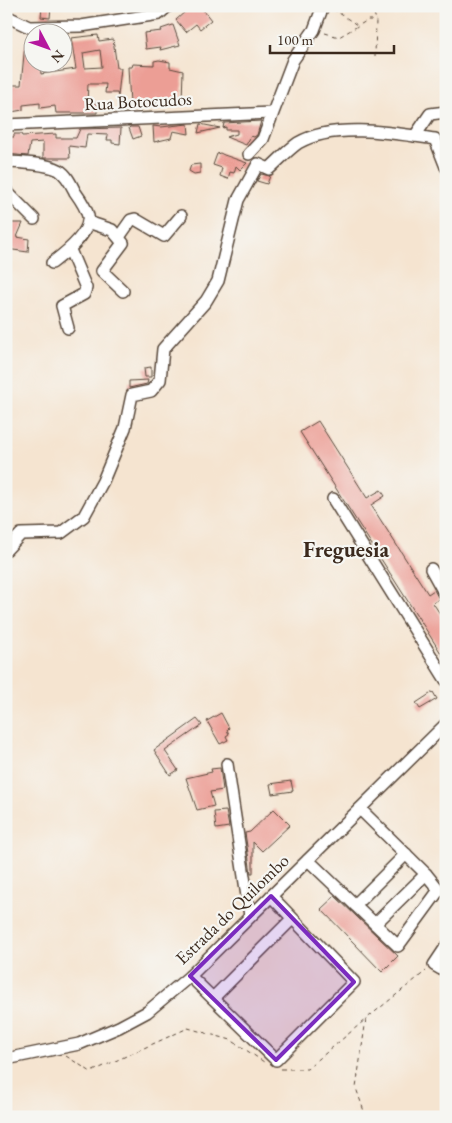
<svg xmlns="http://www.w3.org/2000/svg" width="452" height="1123" viewBox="0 0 452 1123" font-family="'EB Garamond',serif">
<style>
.building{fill:#ec9e95;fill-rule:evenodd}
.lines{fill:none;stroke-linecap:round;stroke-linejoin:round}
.minor-casing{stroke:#574639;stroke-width:14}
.path{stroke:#574639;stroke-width:1;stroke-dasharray:4 4;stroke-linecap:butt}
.minor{stroke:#fff;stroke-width:11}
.marked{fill:#7b2cbf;fill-opacity:0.2;stroke:#7b2cbf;stroke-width:4;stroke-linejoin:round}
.labels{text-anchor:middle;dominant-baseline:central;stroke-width:4.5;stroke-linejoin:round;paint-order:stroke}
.street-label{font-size:18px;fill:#3b2a1e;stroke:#f6f6f2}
.district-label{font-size:22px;font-weight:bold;fill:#3b2a1e;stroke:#f6f6f2}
</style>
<rect width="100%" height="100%" fill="#f6f6f2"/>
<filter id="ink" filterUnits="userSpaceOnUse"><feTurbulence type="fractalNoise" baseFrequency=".02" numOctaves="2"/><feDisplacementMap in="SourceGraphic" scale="10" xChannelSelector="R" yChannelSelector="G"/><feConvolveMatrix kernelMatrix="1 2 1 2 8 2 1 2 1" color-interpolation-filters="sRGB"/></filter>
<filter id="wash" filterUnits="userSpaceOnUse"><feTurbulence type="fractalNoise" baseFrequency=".0096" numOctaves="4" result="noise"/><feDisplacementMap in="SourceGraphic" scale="20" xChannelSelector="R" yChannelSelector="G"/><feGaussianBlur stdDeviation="1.12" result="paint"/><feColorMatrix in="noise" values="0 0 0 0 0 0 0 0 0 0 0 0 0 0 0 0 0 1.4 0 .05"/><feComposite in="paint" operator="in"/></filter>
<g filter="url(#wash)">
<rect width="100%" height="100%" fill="#f5e4d0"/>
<g id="blocks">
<!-- building -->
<g class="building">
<polygon points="42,6 51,6 50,18 41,17"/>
<polygon points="184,6 200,6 211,20 200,29 196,24 186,32 176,20 187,10"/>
<polygon points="173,25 180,45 160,50 161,47 146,49 144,33 162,31 161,29"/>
<path d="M 98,35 L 99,41 L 113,39 L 117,68 L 121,68 L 118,96 L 117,93 L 105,93 L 106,84 L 88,84 L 87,103 L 97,103 L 97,113 L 56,113 L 55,106 L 40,108 L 40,103 L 23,105 L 23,110 L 11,112 L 9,85 L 21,85 L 25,44 L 32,45 L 32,62 L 40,62 L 41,74 L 76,69 L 71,38 ZM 100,50 L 102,67 L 85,68 L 83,53 Z"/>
<polygon points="159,60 170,62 170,68 183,71 182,100 168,99 165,103 154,103 154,106 141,107 141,103 130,104 128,67 132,67 133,64 154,65 154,61"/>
<polygon points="261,121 257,135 254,137 251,136 246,145 226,137 237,134 237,130 226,130 226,127 223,128 224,123"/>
<polygon points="188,124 189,134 173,131 171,138 154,142 153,126 161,127"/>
<polygon points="200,124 220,128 198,133"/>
<polygon points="130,127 138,127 141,136 133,139 129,128"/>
<polygon points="121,128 120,144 112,143 112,140 107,140 108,135 87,134 85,148 69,146 70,158 43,158 43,142 30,143 28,156 6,154 6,137 14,137 14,134 21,134 22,136 56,134 56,138 76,138 80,129"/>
<polygon points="220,153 224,155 247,163 240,170 236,166 234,173 230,172 228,179 220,176 222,168 213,165 217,154"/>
<polygon points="200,164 200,173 194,174 189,171 191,165"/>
<polygon points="261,174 270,176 267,184 257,181"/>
<polygon points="6,223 23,223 17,237 29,239 28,252 6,249"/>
<polygon points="151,367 151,377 145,377 144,368"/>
<polygon points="148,380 147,384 129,388 129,381"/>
<polygon points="318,421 367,498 381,490 385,496 371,505 428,594 434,590 439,599 433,603 446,623 446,661 300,432"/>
<polygon points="433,692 437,699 420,709 416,703"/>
<polygon points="221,713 229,728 227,730 229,734 226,736 228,740 220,744 207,721"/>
<polygon points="197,719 202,725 165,751 178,770 170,775 154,750"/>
<polygon points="220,768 223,790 210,792 214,806 197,810 186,778 212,772 211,769"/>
<polygon points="291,781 293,791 272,794 270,784"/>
<polygon points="274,809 290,825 262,851 253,842 253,873 251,873 245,833 250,832"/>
<polygon points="226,811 229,827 216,829 214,812"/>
<polygon points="335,896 398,956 382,972 321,909"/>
</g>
</g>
</g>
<g filter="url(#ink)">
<use href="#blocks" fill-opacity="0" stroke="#574639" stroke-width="1"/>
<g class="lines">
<defs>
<g id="minor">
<polyline points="6,16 29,27 81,26 159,14 168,6"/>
<polyline points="6,125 271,113"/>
<polyline points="415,136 430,114 446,112"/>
<polyline points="249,154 263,139 293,60 314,30 323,6"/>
<path d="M 6,162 C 19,162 48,164 59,170 C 67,175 71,184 75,192 C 80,199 86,207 88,216 C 91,233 64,254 52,263"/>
<polyline points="6,191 34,219"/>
<polyline points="88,222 112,230 123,243 102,271 123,291"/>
<polyline points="119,237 131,220 135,219 164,236 181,216"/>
<polyline points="68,328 62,306 84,294 86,288 70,250"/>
<polyline points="333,499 446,680"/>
<path d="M 6,550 L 21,534 L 61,533 L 84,516 L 103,481 L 125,428 L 132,395 L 151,391 L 160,380 L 163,349 L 206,301 L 218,281 L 238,200 L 258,164 L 269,169 C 278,161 288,150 298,143 C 334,122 395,133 435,139 L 446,167"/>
<polyline points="431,569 446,596"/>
<polyline points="227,764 250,916"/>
<polyline points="308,860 398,946 439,890 426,874 360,809"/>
<polyline points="355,905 406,854"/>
<polyline points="375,924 426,874"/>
<polyline points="446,947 434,965 446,972"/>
<polyline points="190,976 276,1060 354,982 271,896"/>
<polyline points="213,998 292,919"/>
<polyline points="6,1059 79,1044 119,1027 147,1012 190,976 446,724"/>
</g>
</defs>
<!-- minor casing -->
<use href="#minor" class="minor-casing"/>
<!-- path -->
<g class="path">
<polyline points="372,6 376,20 375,56"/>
<polyline points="333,9 357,25"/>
<polyline points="325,33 339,37 368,20 376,20"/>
<polyline points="66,1056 91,1072 188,1028 231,1040 264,1062"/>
<polyline points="281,1069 307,1069 366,1019"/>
<polyline points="366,1117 356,1088 366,1019 426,971"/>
</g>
<!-- minor -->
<use href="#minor" class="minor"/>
</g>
</g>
<!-- marked area -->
<path class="marked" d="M 271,896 L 354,982 L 276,1060 L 190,976 Z"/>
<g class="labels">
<!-- street labels -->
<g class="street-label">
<text transform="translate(138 101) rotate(-3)">Rua Botocudos</text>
<text transform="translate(232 909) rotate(-44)">Estrada do Quilombo</text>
</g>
<!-- district labels -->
<g class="district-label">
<text x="346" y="549">Freguesia</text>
</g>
</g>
<!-- margin -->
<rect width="452" height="1123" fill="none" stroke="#f6f6f2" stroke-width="25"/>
<!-- north arrow -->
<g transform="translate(48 48) rotate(131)"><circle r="24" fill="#f6f6f2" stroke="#aba49d"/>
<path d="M0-4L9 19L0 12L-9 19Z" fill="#b5179e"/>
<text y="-8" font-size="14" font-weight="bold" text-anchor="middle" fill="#3b2a1e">N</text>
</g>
<!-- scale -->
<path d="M270 45v8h124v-8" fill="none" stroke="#3b2a1e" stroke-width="2.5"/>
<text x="277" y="45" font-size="15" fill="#3b2a1e" stroke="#f6f6f2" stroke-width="4" paint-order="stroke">100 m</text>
</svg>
